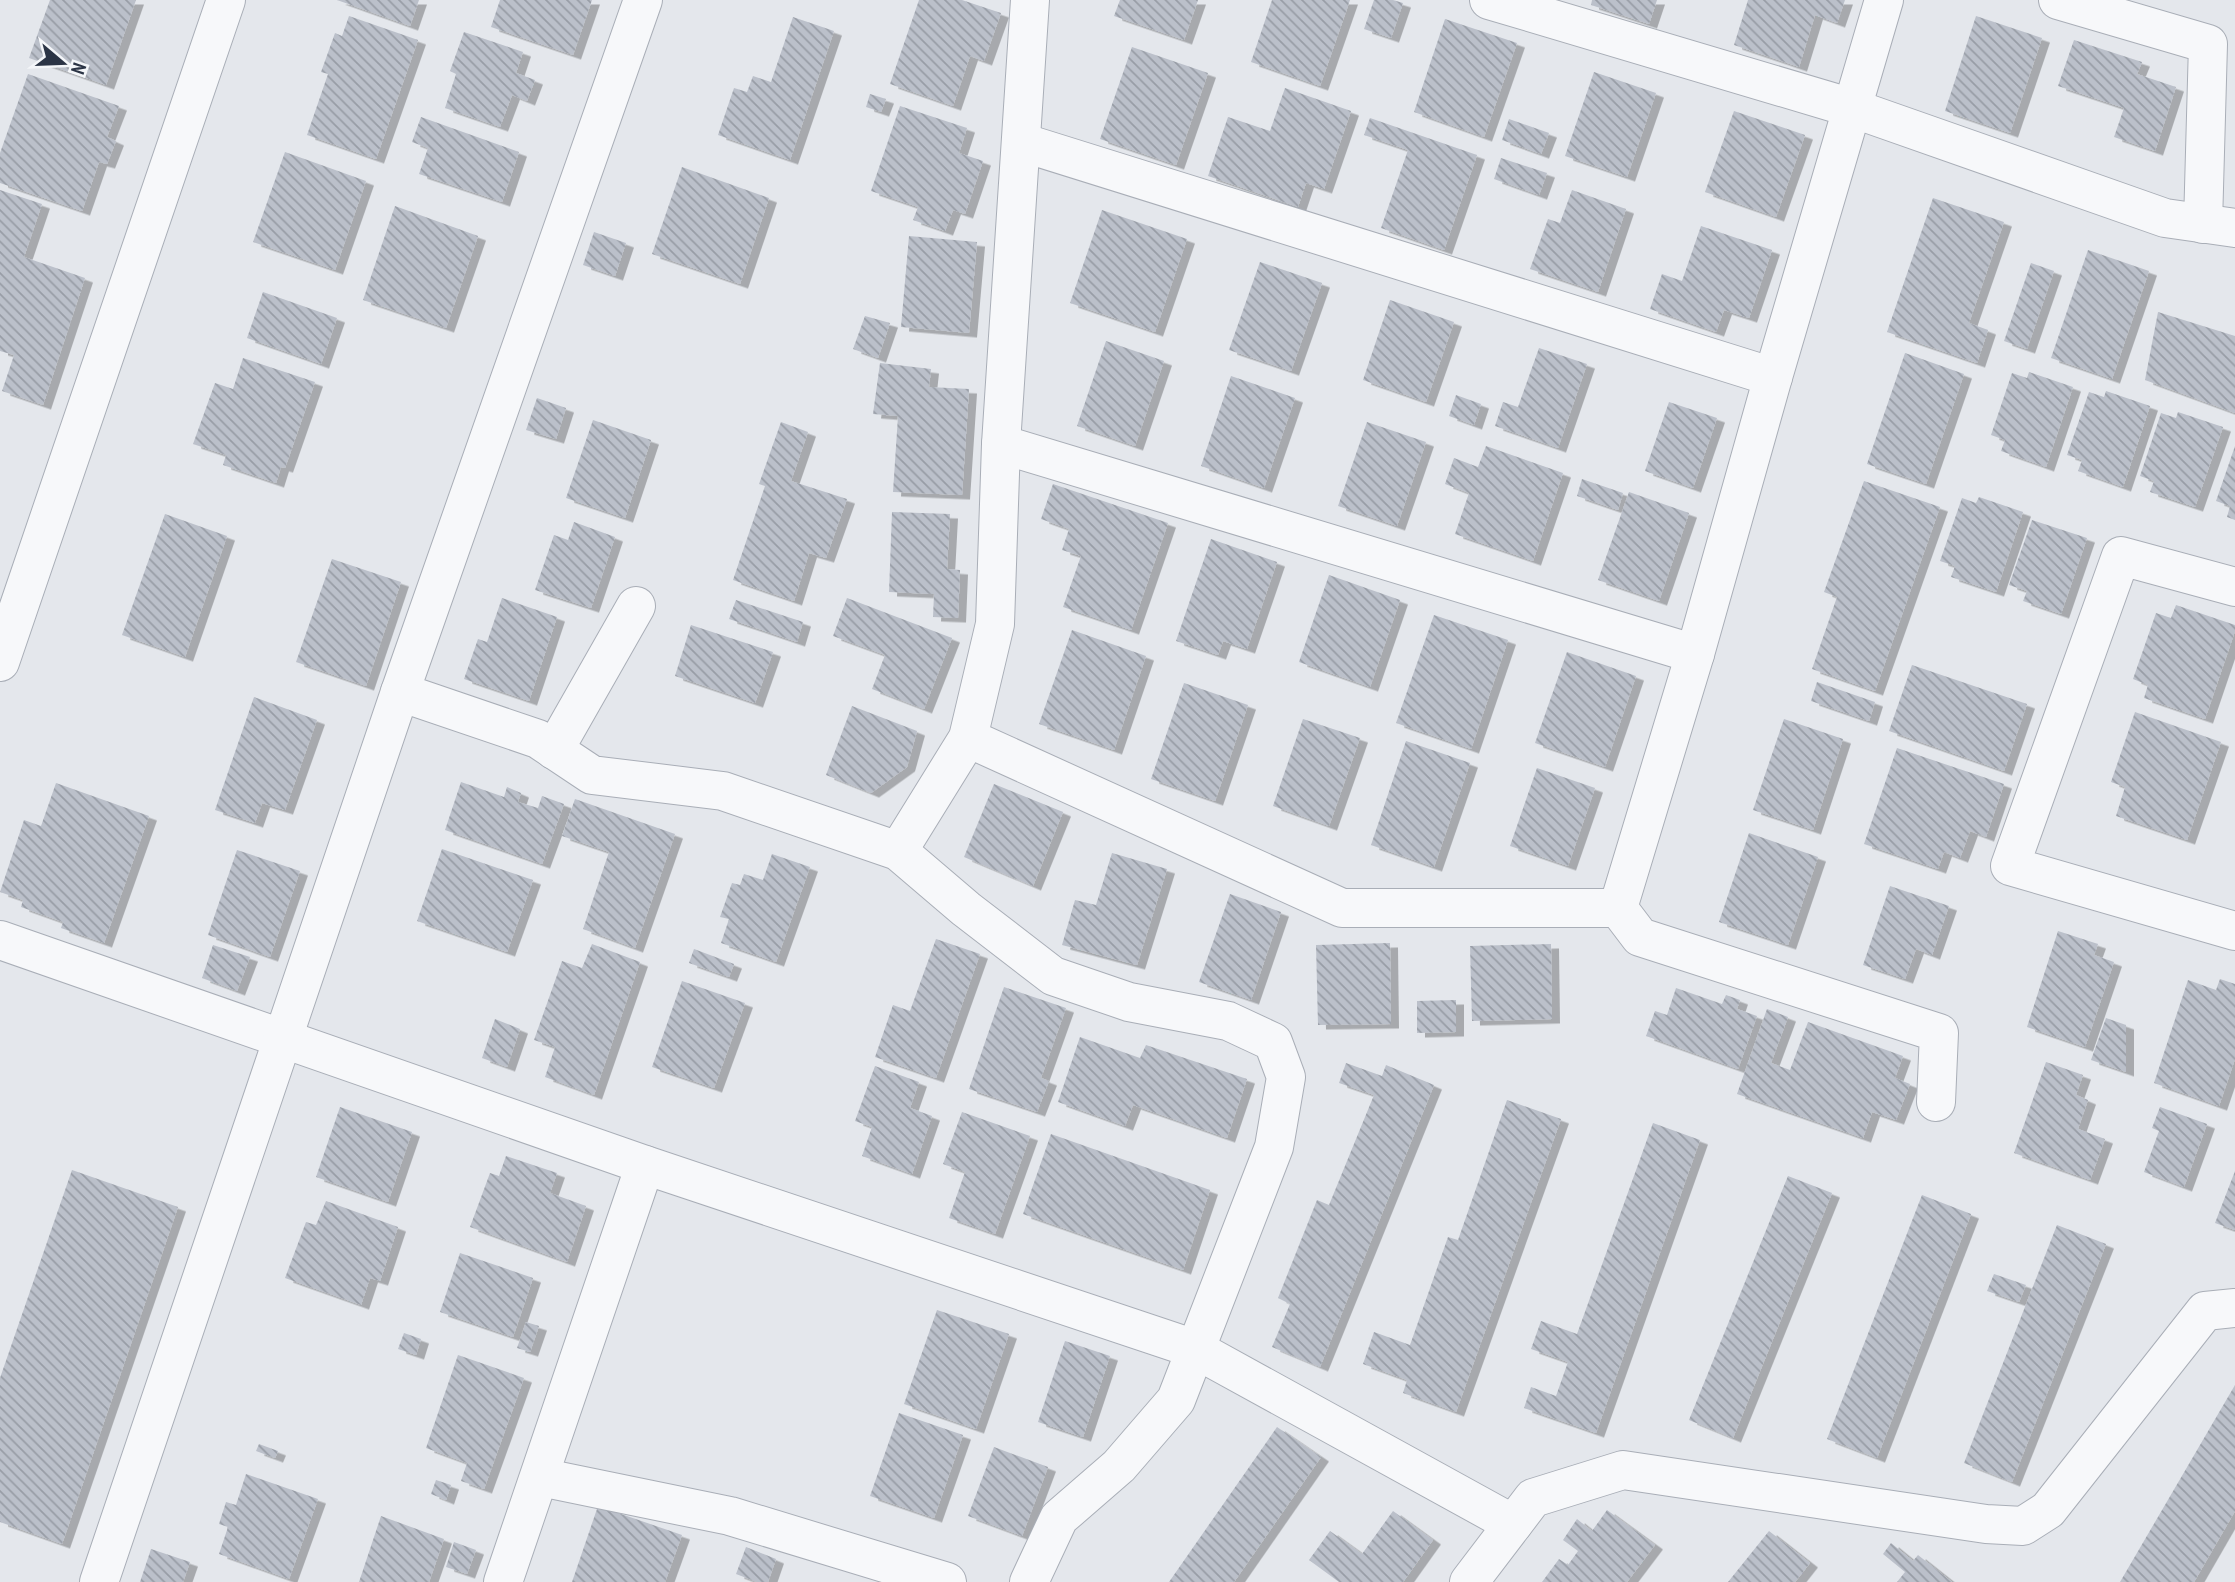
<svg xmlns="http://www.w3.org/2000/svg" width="2235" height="1582" viewBox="0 0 2235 1582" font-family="'PT Sans Narrow',sans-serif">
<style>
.building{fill:url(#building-back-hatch);filter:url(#shadow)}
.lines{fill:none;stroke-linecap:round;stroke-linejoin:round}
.minor-casing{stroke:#a9aeb7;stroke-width:40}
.minor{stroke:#f7f8fa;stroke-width:38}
</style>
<defs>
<pattern id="building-back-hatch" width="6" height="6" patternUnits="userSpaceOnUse" patternTransform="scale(1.75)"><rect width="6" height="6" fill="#bbc0ca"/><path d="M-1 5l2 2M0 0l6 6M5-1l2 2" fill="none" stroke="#989da6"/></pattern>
<filter id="shadow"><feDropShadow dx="8" dy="4.5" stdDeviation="0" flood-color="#0004"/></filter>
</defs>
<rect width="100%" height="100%" fill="#e4e7ec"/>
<!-- building -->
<g class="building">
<polygon points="50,0 136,0 106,85 29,58"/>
<polygon points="337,0 419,0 410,26"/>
<polygon points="500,0 592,0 573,55 491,27"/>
<polygon points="919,0 962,0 1001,13 984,61 970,56 953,106 890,84"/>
<polygon points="1120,0 1198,0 1184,40 1114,16"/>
<polygon points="1272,0 1350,0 1320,86 1251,62"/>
<polygon points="1374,0 1393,0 1403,3 1391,38 1364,29"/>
<polygon points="1592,0 1657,0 1649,24 1591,5"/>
<polygon points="1748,0 1845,0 1837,23 1815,15 1799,67 1734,45"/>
<polygon points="349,16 418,40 376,159 307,135 328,74 321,72 335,33 342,36"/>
<polygon points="1976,16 2042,38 2010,133 1945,111"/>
<polygon points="793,17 834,31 790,160 718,135 734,88 747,92 753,76 771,82"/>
<polygon points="1445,19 1517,43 1484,137 1414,112"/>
<polygon points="464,32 523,52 516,73 535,80 527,101 512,95 500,127 445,108 456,74 450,71"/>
<polygon points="2074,40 2142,62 2137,74 2176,87 2155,151 2114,137 2124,108 2058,86"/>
<polygon points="1132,47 1208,73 1176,165 1100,139"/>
<polygon points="1594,72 1656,93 1627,177 1565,156"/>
<polygon points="28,74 119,106 107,137 116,141 107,164 99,162 82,211 0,183 0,153"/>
<polygon points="1285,88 1351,111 1324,189 1306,183 1298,207 1208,176 1228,117 1270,131"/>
<polygon points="870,94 886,99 881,112 866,107"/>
<polygon points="900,106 967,128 959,153 983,161 965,214 953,210 945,231 913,220 918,207 871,191"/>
<polygon points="1734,111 1805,135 1776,217 1705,192"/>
<polygon points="421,117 519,152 502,202 419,174 428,148 412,142"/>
<polygon points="1370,118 1477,155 1444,250 1381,228 1408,150 1364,135"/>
<polygon points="1509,119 1549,133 1541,154 1502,140"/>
<polygon points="285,152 366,181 335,270 253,242"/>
<polygon points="1501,158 1547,173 1539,195 1494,179"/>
<polygon points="682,167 769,198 740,284 652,254"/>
<polygon points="0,190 42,204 24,257 85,278 43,405 2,391 14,355 0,351"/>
<polygon points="1572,190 1626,209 1598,292 1530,269 1548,219 1560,223"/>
<polygon points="1933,198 2004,222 1969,323 1988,330 1977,363 1887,332"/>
<polygon points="395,206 478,236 446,328 363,300"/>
<polygon points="1102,210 1187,239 1155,332 1070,303"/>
<polygon points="1701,226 1772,250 1749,318 1724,310 1716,332 1650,309 1662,274 1682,281"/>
<polygon points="594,232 626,243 615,276 583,265"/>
<polygon points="909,236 977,242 969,333 901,327"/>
<polygon points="2088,250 2149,271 2112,379 2051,358"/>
<polygon points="1260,262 1322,283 1291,371 1229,350"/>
<polygon points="2031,263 2054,271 2027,349 2004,341"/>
<polygon points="263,292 337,318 321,364 247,338"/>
<polygon points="1390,300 1454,322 1426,402 1363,380"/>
<polygon points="2158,312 2235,336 2235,413 2145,380"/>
<polygon points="865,316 890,323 878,358 853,349"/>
<polygon points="1106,341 1164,361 1135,446 1077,426"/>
<polygon points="1539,348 1587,364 1558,448 1495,426 1503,402 1518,407"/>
<polygon points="1905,353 1964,374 1926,484 1867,464"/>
<polygon points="243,358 315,382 285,468 281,467 276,483 223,465 226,455 193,444 215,383 233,389"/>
<polygon points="880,363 931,369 929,387 969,389 962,495 893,492 898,416 873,414"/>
<polygon points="2029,372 2073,387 2046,467 2001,451 2005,440 1991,435 2012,373 2027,378"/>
<polygon points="1231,376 1295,398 1264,488 1201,466"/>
<polygon points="2106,391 2150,406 2123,487 2078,471 2082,460 2067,455 2089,392 2104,397"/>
<polygon points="1456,395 1481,404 1474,425 1449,416"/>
<polygon points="537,398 566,408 556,439 526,430"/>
<polygon points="1669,402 1717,418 1693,488 1645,471"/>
<polygon points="2178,412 2223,427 2195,507 2150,492 2154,481 2140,476 2161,413 2176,418"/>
<polygon points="593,420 651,440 625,518 566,498"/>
<polygon points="781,422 808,432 791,481 847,499 826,558 809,553 794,601 733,580 765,486 759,484"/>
<polygon points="1367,422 1426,442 1397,526 1338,506"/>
<polygon points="1486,446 1563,473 1533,561 1455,534 1469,493 1445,484 1454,458 1478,467"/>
<polygon points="2235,446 2235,520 2227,517 2230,506 2216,501"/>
<polygon points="1582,479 1623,493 1618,510 1577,496"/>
<polygon points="1864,481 1940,507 1875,691 1812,669 1837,597 1824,592"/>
<polygon points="1053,484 1168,523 1131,630 1063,607 1081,556 1062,550 1069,529 1041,519"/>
<polygon points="1629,492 1689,513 1659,601 1598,580"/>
<polygon points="1979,497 2023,512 1996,592 1951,577 1955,566 1940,561 1962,498 1976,503"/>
<polygon points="892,512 950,514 947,569 960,570 958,618 933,617 934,594 889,592"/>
<polygon points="165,514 227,536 185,657 122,635"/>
<polygon points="2032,520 2087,538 2061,614 2023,601 2027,591 2009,585"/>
<polygon points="574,522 615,537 591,608 535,590 554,535 568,540"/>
<polygon points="1211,539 1277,562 1247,649 1223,641 1218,655 1176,641"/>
<polygon points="332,559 401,582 366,686 296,662"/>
<polygon points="1329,575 1400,600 1370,687 1299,662"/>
<polygon points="502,598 557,617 529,701 464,679 478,639 487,642"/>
<polygon points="847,598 952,638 924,709 872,689 885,655 833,636"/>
<polygon points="736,600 803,622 797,642 729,619"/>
<polygon points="2176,605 2235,625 2235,631 2205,719 2144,698 2148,685 2133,679 2156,613 2171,618"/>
<polygon points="1434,615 1508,640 1471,749 1396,723"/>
<polygon points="691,625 773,652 755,703 675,676"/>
<polygon points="1072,630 1146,656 1114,750 1039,724"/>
<polygon points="1567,652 1636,676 1605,767 1535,743"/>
<polygon points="1912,665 2027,704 2004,771 1889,731"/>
<polygon points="1817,682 1875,702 1869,721 1811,701"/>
<polygon points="1184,683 1248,705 1215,801 1151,779"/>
<polygon points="254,697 317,720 285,810 262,803 255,823 215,810"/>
<polygon points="852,706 917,731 907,767 871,793 826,775"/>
<polygon points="2135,712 2221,742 2187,840 2116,816 2125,787 2111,782"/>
<polygon points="1303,719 1360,738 1329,826 1273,806"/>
<polygon points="1784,719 1843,739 1813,830 1753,810"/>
<polygon points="1406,741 1470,763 1434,867 1371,845"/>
<polygon points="1897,748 2004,784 1986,837 1970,831 1960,858 1944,852 1938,869 1864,844"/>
<polygon points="1537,768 1595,788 1568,866 1510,846"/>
<polygon points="461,782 504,797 507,787 521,793 518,802 538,808 542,796 564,804 542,864 445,830"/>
<polygon points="56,783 149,816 104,943 61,928 63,922 21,907 23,900 0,892 24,820 41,826"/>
<polygon points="994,784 1063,812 1033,886 964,857"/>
<polygon points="575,799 675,834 635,948 583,929 609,852 562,836"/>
<polygon points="1749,833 1818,857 1788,945 1719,922"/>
<polygon points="442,849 533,880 507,952 417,921"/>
<polygon points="237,850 300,871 270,957 208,935"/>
<polygon points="1112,853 1167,869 1137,965 1062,945 1075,900 1096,905"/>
<polygon points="772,854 810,867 776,962 721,943 729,919 720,917 732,883 740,885 744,874 763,880"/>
<polygon points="1890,886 1949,906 1932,955 1916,949 1905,979 1863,965"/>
<polygon points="1230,894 1281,912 1251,1000 1199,982"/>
<polygon points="2058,931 2098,944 2094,955 2114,962 2085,1047 2027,1027"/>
<polygon points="936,939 980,954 936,1078 875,1057 893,1005 910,1011"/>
<polygon points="1390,943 1391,1024 1318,1025 1316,945"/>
<polygon points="592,944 640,962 594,1095 545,1077 555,1047 534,1040 562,961 582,968"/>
<polygon points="1551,944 1552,1019 1472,1021 1470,946"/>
<polygon points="213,945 250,957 237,991 202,978"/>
<polygon points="694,949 734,964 729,977 689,963"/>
<polygon points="2220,979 2235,984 2235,1059 2219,1106 2154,1083 2188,980 2216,990"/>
<polygon points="682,981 745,1003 714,1088 652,1067"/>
<polygon points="1004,987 1066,1008 1041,1078 1049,1081 1037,1112 969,1089"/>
<polygon points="1676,988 1722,1004 1726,995 1740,1000 1737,1009 1757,1016 1738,1069 1646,1036 1655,1011 1667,1015"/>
<polygon points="1456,1000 1456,1032 1417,1033 1417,1001"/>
<polygon points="1767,1009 1788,1017 1771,1063 1790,1070 1808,1022 1903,1056 1895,1078 1910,1084 1896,1120 1872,1112 1863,1138 1737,1094"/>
<polygon points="2106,1018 2126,1025 2126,1072 2091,1060"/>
<polygon points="495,1019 520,1029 507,1067 482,1058"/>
<polygon points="1080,1037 1140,1058 1146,1045 1247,1079 1227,1138 1133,1105 1125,1126 1058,1102"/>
<polygon points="2046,1062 2083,1075 2076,1095 2088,1100 2078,1129 2105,1139 2090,1180 2014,1153"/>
<polygon points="1346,1063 1382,1076 1386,1065 1434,1085 1320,1367 1272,1347 1290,1304 1278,1298 1317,1200 1329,1205 1374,1095 1339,1083"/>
<polygon points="875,1066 919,1082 910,1108 932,1116 912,1174 862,1156 872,1127 855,1121"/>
<polygon points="1507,1100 1561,1119 1456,1412 1403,1393 1407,1380 1363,1364 1374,1332 1410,1345 1448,1237 1458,1240"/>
<polygon points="340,1107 412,1132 388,1202 316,1177"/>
<polygon points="2160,1107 2207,1124 2184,1187 2144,1172 2159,1131 2152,1128"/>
<polygon points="962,1112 1030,1136 995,1234 949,1218 965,1172 943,1164"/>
<polygon points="1653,1123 1700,1140 1596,1433 1524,1408 1531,1387 1556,1396 1568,1362 1531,1349 1541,1321 1577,1334"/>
<polygon points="1051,1134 1210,1190 1183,1270 1023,1214"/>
<polygon points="506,1156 557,1173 550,1193 586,1206 567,1262 470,1227 490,1173 499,1176"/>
<polygon points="72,1170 178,1207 62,1544 0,1522 0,1378"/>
<polygon points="2235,1171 2235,1230 2215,1223"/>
<polygon points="1788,1176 1832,1193 1733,1438 1689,1420"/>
<polygon points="1922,1195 1971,1214 1877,1458 1827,1439"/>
<polygon points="326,1201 398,1227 380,1281 370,1278 361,1305 285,1278 306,1222 316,1225"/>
<polygon points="2057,1225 2106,1244 2012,1482 1964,1463"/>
<polygon points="460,1253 533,1278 513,1337 440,1312"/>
<polygon points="1994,1274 2026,1285 2019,1302 1987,1291"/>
<polygon points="937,1310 1009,1334 976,1429 904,1404"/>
<polygon points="526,1322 539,1326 530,1352 517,1348"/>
<polygon points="404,1333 421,1339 416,1355 398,1349"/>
<polygon points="1065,1341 1110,1356 1083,1437 1038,1422"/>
<polygon points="458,1355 524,1378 484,1489 461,1481 467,1463 426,1448"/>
<polygon points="2235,1385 2235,1511 2194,1582 2120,1582"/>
<polygon points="899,1413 963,1435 934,1518 870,1496"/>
<polygon points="1277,1427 1321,1457 1234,1582 1169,1582"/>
<polygon points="259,1444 278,1451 275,1458 256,1451"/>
<polygon points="994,1447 1048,1467 1022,1536 968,1516"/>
<polygon points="246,1474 318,1499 289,1579 219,1554 228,1527 219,1524 226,1502 236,1505"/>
<polygon points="436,1480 451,1485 446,1500 431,1494"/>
<polygon points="598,1506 682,1535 665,1582 572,1582"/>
<polygon points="1607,1510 1655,1545 1627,1582 1542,1582 1559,1559 1568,1565 1578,1551 1563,1540 1577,1519 1592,1531"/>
<polygon points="1393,1511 1433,1540 1403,1582 1339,1582 1309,1560 1330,1531 1362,1554"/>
<polygon points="381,1516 444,1539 429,1582 359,1582"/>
<polygon points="1769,1531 1810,1563 1795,1582 1728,1582"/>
<polygon points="454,1542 476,1550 467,1574 446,1567"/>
<polygon points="1891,1543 1913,1561 1918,1555 1952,1582 1897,1582 1905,1572 1883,1554"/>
<polygon points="746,1547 776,1559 768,1582 757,1582 736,1574"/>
<polygon points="151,1549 190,1562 183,1582 140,1582"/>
</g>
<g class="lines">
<defs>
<g id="minor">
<polyline points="643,0 400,692 538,739 592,775 723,791 898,851 966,909 1053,976 1129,1002 1228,1021 1273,1042 1286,1077 1274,1147 1176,1400 1119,1466 1059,1518 1029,1582"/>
<polyline points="1489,0 1852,108 2165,218 2235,228"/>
<polyline points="2058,0 2208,44 2203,224"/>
<polyline points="1021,142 1773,377"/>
<polyline points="1001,444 1695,654"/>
<polyline points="2235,587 2121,556 2010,866 2235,931"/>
<polyline points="0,662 226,0"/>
<polyline points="968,738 1342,908 1618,908 1695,654 1773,377 1884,0"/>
<polyline points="554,750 636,606"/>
<polyline points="898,851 968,738 995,624 1001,444 1030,0"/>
<polyline points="1618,908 1640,937 1939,1033 1936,1102"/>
<polyline points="0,940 645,1165 1195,1349 1513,1524"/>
<polyline points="540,1477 730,1516 947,1582"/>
<polyline points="99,1582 400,692"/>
<polyline points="503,1582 645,1165"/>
<polyline points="1469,1582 1533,1498 1623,1470 1986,1524 2023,1526 2048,1510 2205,1311 2235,1308"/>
</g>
</defs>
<!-- minor casing -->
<use href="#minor" class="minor-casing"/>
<!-- minor -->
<use href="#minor" class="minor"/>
</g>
<!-- north arrow -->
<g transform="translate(63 63) rotate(109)" stroke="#f4f6f9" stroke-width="5" paint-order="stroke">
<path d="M0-5L12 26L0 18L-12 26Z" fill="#2b3445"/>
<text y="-10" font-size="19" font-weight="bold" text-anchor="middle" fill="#2b3445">N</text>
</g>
</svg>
